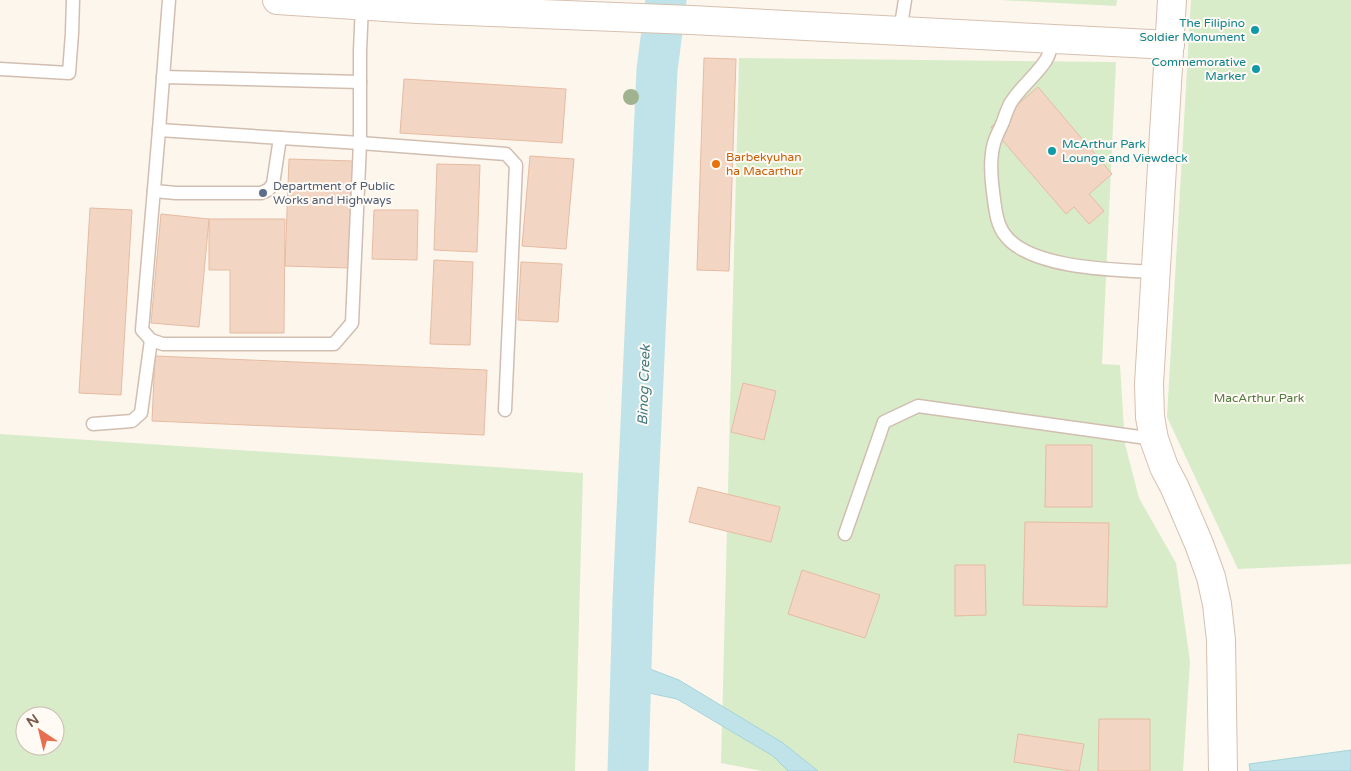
<svg xmlns="http://www.w3.org/2000/svg" width="1351" height="771" viewBox="0 0 1351 771" font-family="'Varela Round',sans-serif">
<style>
.green{fill:#d8ecc9;fill-rule:evenodd}
.water{fill:#bfe3e8;stroke:#a5d3da}
.lines{fill:none;stroke-linecap:round;stroke-linejoin:round}
.river{stroke:#bfe3e8;stroke-width:41}
.building{fill:#f3d5c3;stroke:#e6bba3}
.lane-casing{stroke:#d1beb0;stroke-width:15}
.secondary-casing{stroke:#d6c0b0;stroke-width:30}
.lane{stroke:#fff;stroke-width:12}
.secondary{stroke:#fff;stroke-width:28}
.tree{fill:#a0b28e}
.culture-dot{fill:#0f9aa8;stroke:#fffaf3;stroke-width:2}
.food-dot{fill:#e8710a;stroke:#fffaf3;stroke-width:2}
.service-dot{fill:#5c6f8a;stroke:#fffaf3;stroke-width:2}
.labels{text-anchor:middle;dominant-baseline:central;stroke-width:4;stroke-linejoin:round;paint-order:stroke}
.culture-label{font-size:12px;fill:#0d838f;stroke:#fffaf3;text-anchor:end}
.food-label{font-size:12px;fill:#c56008;stroke:#fffaf3;text-anchor:start}
.service-label{font-size:12px;fill:#4e5e75;stroke:#fffaf3;text-anchor:start}
.park-label{font-size:12px;fill:#537a41;stroke:#fffaf3}
.water-label{font-size:14px;font-style:italic;fill:#437c86;stroke:#fffaf3}
</style>
<rect width="100%" height="100%" fill="#fdf6ec"/>
<!-- green -->
<g class="green">
<polygon points="1001,0 1117,0 1116,6"/>
<polygon points="1191,0 1351,0 1351,564 1238,569 1167,417"/>
<polygon points="739,58 1116,62 1102,364 1120,365 1125,444 1139,498 1176,563 1190,661 1183,771 762,771 721,763"/>
<path d="M 0,434 L 583,473 L 575,771 L 0,771 ZM 25,716 L 55,716 L 55,746 L 25,746 Z"/>
</g>
<!-- water -->
<g class="water">
<polygon points="650,669 679,680 783,743 818,771 788,771 773,756 677,699 649,693"/>
<polygon points="1351,750 1351,771 1250,771 1249,764"/>
</g>
<g class="lines">
<!-- river -->
<polyline class="river" points="628,771 633,600 657,70 666,0"/>
</g>
<!-- building -->
<g class="building">
<polygon points="704,58 736,59 729,271 697,270"/>
<polygon points="404,79 566,89 562,143 400,133"/>
<polygon points="1038,87 1112,174 1089,194 1104,211 1089,224 1074,207 1066,214 991,127"/>
<polygon points="530,156 574,159 566,249 522,246"/>
<polygon points="289,159 353,161 349,268 285,266"/>
<polygon points="437,164 480,165 477,252 434,250"/>
<polygon points="90,208 132,210 121,395 79,393"/>
<polygon points="374,210 418,210 417,260 372,259"/>
<polygon points="161,214 209,219 199,327 151,323"/>
<polygon points="209,219 285,219 284,333 230,333 230,270 209,270"/>
<polygon points="434,260 473,262 470,345 430,344"/>
<polygon points="521,262 562,264 558,322 518,320"/>
<polygon points="155,356 487,370 484,435 152,421"/>
<polygon points="743,383 776,391 764,440 731,432"/>
<polygon points="1046,445 1092,445 1092,507 1045,507"/>
<polygon points="698,487 780,507 771,542 689,522"/>
<polygon points="1025,522 1109,523 1107,607 1023,605"/>
<polygon points="955,565 985,565 986,615 955,616"/>
<polygon points="802,570 880,595 865,638 788,614"/>
<polygon points="1099,719 1150,719 1150,771 1098,771"/>
<polygon points="1018,734 1084,744 1079,771 1071,771 1014,762"/>
</g>
<g class="lines">
<defs>
<g id="lane">
<polyline points="169,0 159,130 142,330 151,340 163,344 334,344 352,323 360,143 360,51 362,5"/>
<polyline points="900,31 905,0"/>
<path d="M 1053,39 C 1051,46 1050,54 1046,60 C 1036,76 1019,88 1010,104 C 1007,110 1005,116 1003,122 C 1000,129 996,136 994,143 C 990,157 991,177 993,192 C 995,206 996,224 1005,235 C 1030,269 1117,270 1156,272"/>
<polyline points="0,69 69,73 72,33 73,0"/>
<polyline points="163,77 360,82"/>
<polyline points="159,130 360,143 506,154 516,165 505,410"/>
<polyline points="154,191 176,193 261,193 268,190 273,184 280,138"/>
<polyline points="93,424 132,421 141,413 151,340"/>
<polyline points="845,534 884,422 918,406 1154,439"/>
</g>
<g id="secondary">
<polyline points="277,0 417,9 691,20 1170,45"/>
<polyline points="1172,0 1149,384 1150,417 1154,439 1164,467 1175,488 1199,544 1211,577 1217,604 1221,640 1223,771"/>
</g>
</defs>
<!-- lane casing -->
<use href="#lane" class="lane-casing"/>
<!-- secondary casing -->
<use href="#secondary" class="secondary-casing"/>
<!-- lane -->
<use href="#lane" class="lane"/>
<!-- secondary -->
<use href="#secondary" class="secondary"/>
</g>
<!-- trees -->
<circle class="tree" cx="631" cy="97" r="8"/>
<!-- markers -->
<g class="culture-dot">
<circle cx="1255" cy="30" r="5"/>
<circle cx="1256" cy="69" r="5"/>
<circle cx="1052" cy="151" r="5"/>
</g>
<circle class="food-dot" cx="716" cy="164" r="5"/>
<circle class="service-dot" cx="263" cy="193" r="5"/>
<g class="labels">
<!-- culture labels -->
<g class="culture-label">
<text x="1245" y="23">The Filipino<tspan x="1245" dy="14">Soldier Monument</tspan></text>
<text x="1246" y="62">Commemorative<tspan x="1246" dy="14">Marker</tspan></text>
<text x="1062" y="144" text-anchor="start">McArthur Park<tspan x="1062" dy="14">Lounge and Viewdeck</tspan></text>
</g>
<!-- food labels -->
<g class="food-label">
<text x="726" y="157">Barbekyuhan<tspan x="726" dy="14">ha Macarthur</tspan></text>
</g>
<!-- service labels -->
<g class="service-label">
<text x="273" y="186">Department of Public<tspan x="273" dy="14">Works and Highways</tspan></text>
</g>
<!-- park labels -->
<g class="park-label">
<text x="1259" y="398">MacArthur Park</text>
</g>
<!-- water labels -->
<g class="water-label">
<text transform="translate(644 385) rotate(-88)">Binog Creek</text>
</g>
</g>
<!-- north arrow -->
<g transform="translate(40 731) rotate(325)"><circle r="24" fill="#fffaf3" stroke="#cabbb1"/>
<path d="M0-4L9 19L0 12L-9 19Z" fill="#e76f51"/>
<text y="-8" font-size="14" font-weight="bold" text-anchor="middle" fill="#7a5c4d">N</text>
</g>
</svg>
